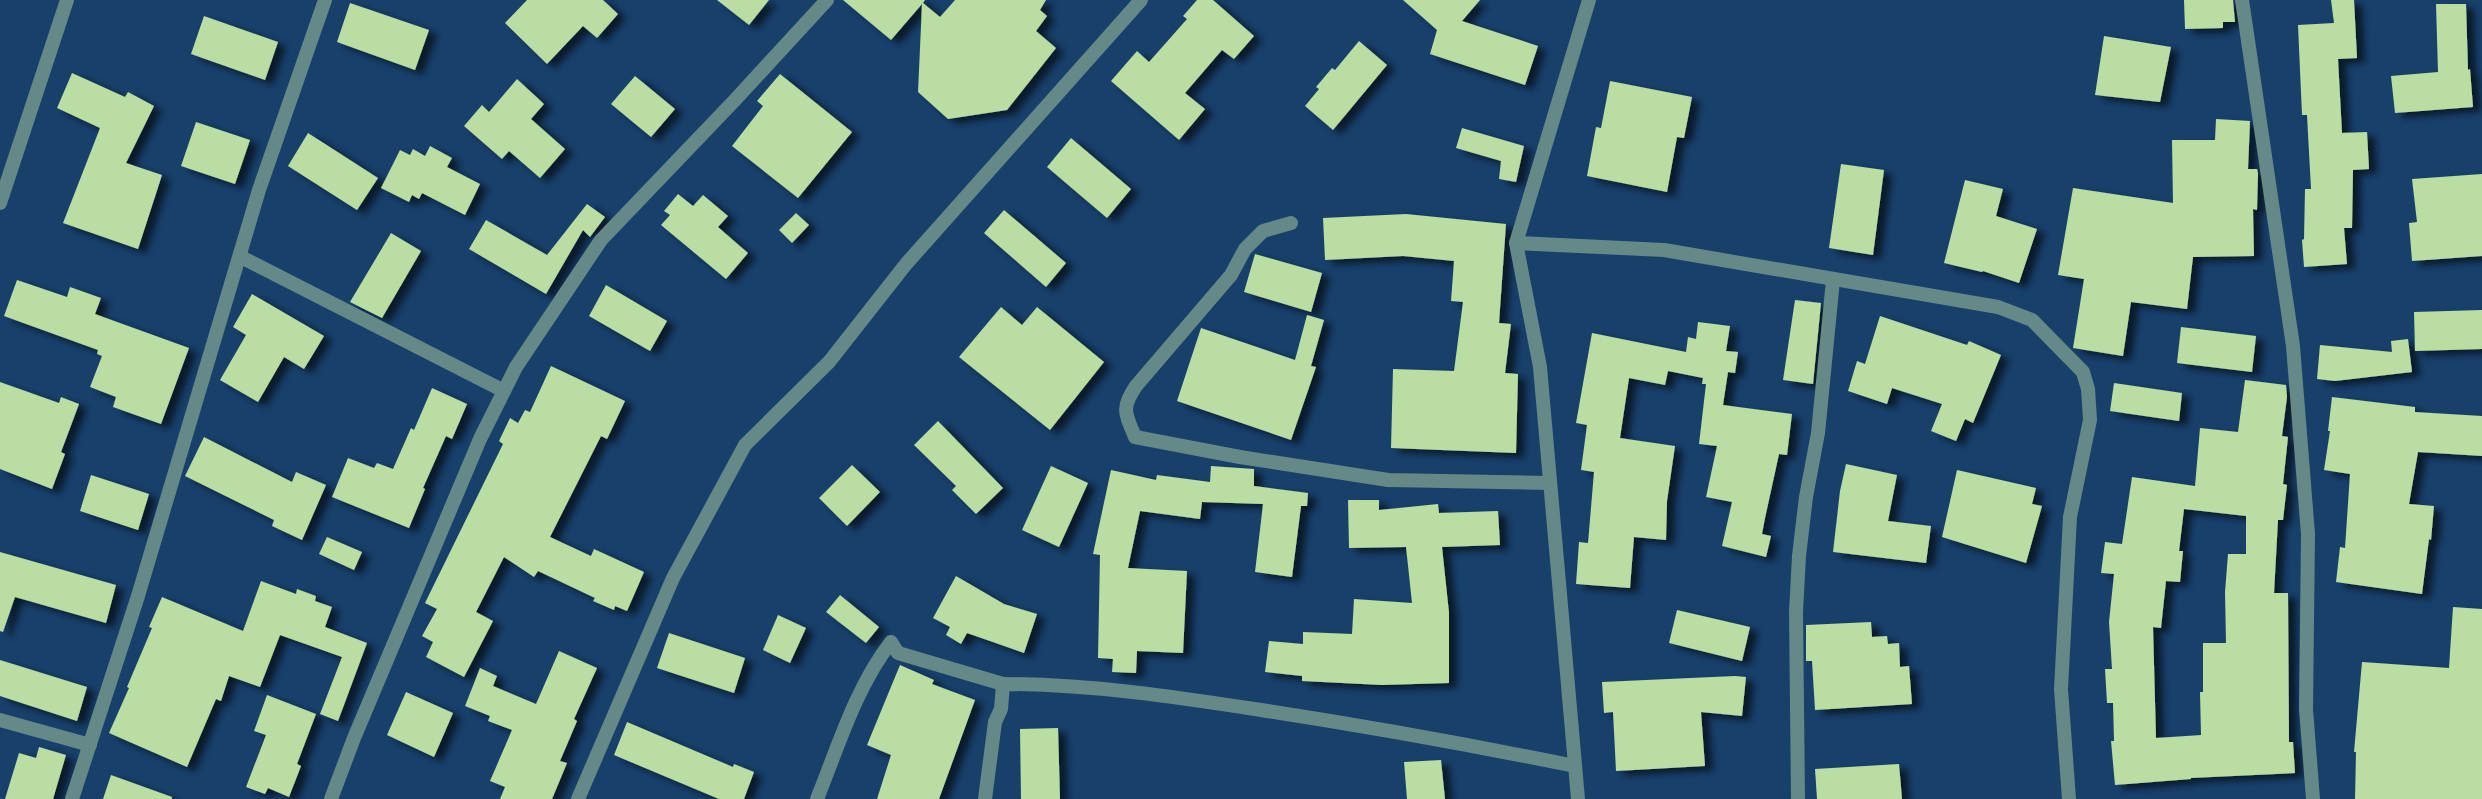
<svg xmlns="http://www.w3.org/2000/svg" width="2482" height="799" viewBox="0 0 2482 799" font-family="Karla,sans-serif">
<style>
.building{fill:#badda2;fill-rule:evenodd;filter:url(#shadow)}
.lines{fill:none;stroke-linecap:round;stroke-linejoin:round}
.street{stroke:#658987;stroke-width:14}
</style>
<defs>
<filter id="shadow"><feDropShadow dx="8" dy="4.5" stdDeviation="3.5" flood-color="#0009"/></filter>
</defs>
<rect width="100%" height="100%" fill="#17406b"/>
<!-- building -->
<g class="building">
<polygon points="527,0 603,0 618,14 597,38 583,26 547,64 505,23"/>
<polygon points="717,0 769,0 749,25"/>
<polygon points="843,0 925,0 923,3 940,17 955,0 1046,0 1040,10 1047,16 1036,31 1056,48 1007,110 948,119 918,92 922,4 891,40"/>
<polygon points="1197,0 1213,0 1254,36 1234,59 1222,50 1185,93 1205,109 1179,140 1111,81 1137,51 1149,62 1187,19 1183,16"/>
<polygon points="1403,0 1480,0 1462,21 1538,46 1525,85 1430,54 1437,30"/>
<polygon points="2184,0 2233,0 2235,22 2223,22 2223,28 2185,29"/>
<polygon points="2331,0 2354,0 2357,58 2338,59 2342,133 2367,132 2369,169 2353,170 2352,228 2344,228 2347,264 2304,267 2302,240 2304,239 2305,189 2311,189 2307,115 2302,115 2298,25 2334,23"/>
<polygon points="350,3 429,30 415,70 337,42"/>
<polygon points="2436,4 2466,4 2468,70 2470,69 2473,107 2395,113 2391,76 2438,72"/>
<polygon points="204,16 278,42 265,80 191,54"/>
<polygon points="2104,36 2171,47 2160,102 2095,95"/>
<polygon points="1359,41 1387,65 1333,130 1305,106 1319,89 1316,87 1332,68 1335,70"/>
<polygon points="72,73 125,97 128,92 154,106 126,163 162,175 138,249 63,223 100,128 57,108"/>
<polygon points="780,74 852,132 798,198 732,146 763,106 757,101"/>
<polygon points="635,76 675,109 651,137 611,104"/>
<polygon points="517,79 544,104 531,119 565,149 540,178 509,151 502,159 464,126 482,105 489,112"/>
<polygon points="1610,81 1692,97 1684,138 1677,137 1667,192 1587,176 1596,127 1601,128"/>
<polygon points="2216,119 2250,121 2248,169 2257,169 2258,173 2257,210 2253,209 2254,256 2193,257 2187,309 2131,302 2123,356 2073,348 2084,279 2058,275 2073,188 2173,203 2172,140 2215,140"/>
<polygon points="196,122 250,140 235,184 181,166"/>
<polygon points="1462,128 1524,146 1516,182 1499,179 1501,161 1456,148"/>
<polygon points="308,133 378,178 357,210 288,166"/>
<polygon points="1071,138 1131,189 1107,218 1047,167"/>
<polygon points="430,146 452,158 447,167 480,184 465,215 422,193 419,199 412,195 409,202 381,188 400,150 410,155 413,149 425,156"/>
<polygon points="1841,164 1884,170 1873,255 1829,248"/>
<polygon points="2482,174 2482,256 2412,261 2409,223 2417,222 2412,179"/>
<polygon points="1965,180 2003,189 1996,216 2037,229 2019,283 1983,271 1982,272 1944,263"/>
<polygon points="678,194 693,206 703,195 728,216 718,227 748,253 726,279 661,225 670,215 664,211"/>
<polygon points="587,204 605,217 590,237 583,230 546,294 469,249 486,220 547,255"/>
<polygon points="1004,210 1066,263 1046,287 984,233"/>
<polygon points="796,213 809,225 792,243 779,230"/>
<polygon points="1406,214 1506,224 1499,323 1511,324 1505,373 1518,374 1516,453 1391,448 1393,369 1454,371 1463,302 1451,301 1454,261 1403,256 1325,260 1323,218"/>
<polygon points="391,233 421,251 382,318 350,302"/>
<polygon points="1255,254 1322,273 1311,312 1244,292"/>
<polygon points="17,280 67,297 70,287 101,298 95,314 189,348 161,424 113,407 116,397 90,387 102,356 97,354 98,350 4,316"/>
<polygon points="606,285 667,321 650,351 589,316"/>
<polygon points="252,294 324,336 304,369 284,357 258,402 220,380 246,335 233,327"/>
<polygon points="1795,300 1821,303 1813,384 1783,380"/>
<polygon points="1001,307 1022,325 1037,307 1104,362 1050,430 959,357"/>
<polygon points="2482,310 2482,349 2415,351 2414,312"/>
<polygon points="1307,315 1324,320 1311,366 1316,367 1291,440 1177,401 1201,328 1295,360"/>
<polygon points="1880,316 1967,345 1969,341 2001,355 1973,423 1965,419 1956,441 1931,431 1942,404 1892,388 1887,404 1848,391 1857,361 1865,364"/>
<polygon points="1698,322 1730,326 1726,351 1738,352 1735,373 1728,372 1723,405 1792,414 1787,455 1779,454 1765,518 1762,534 1771,536 1766,557 1722,546 1732,502 1706,497 1717,446 1699,444 1706,384 1702,384 1703,378 1668,371 1665,385 1629,378 1620,438 1675,446 1667,501 1666,540 1634,537 1630,588 1576,584 1579,542 1588,543 1594,472 1581,470 1587,425 1576,423 1592,333 1686,352 1688,337 1696,339"/>
<polygon points="2181,327 2256,336 2252,372 2177,363"/>
<polygon points="2408,339 2412,372 2335,381 2317,379 2320,345 2392,352 2391,341"/>
<polygon points="551,366 625,401 607,439 601,436 550,537 591,556 594,549 644,572 627,611 615,606 614,610 593,601 595,598 538,571 534,577 504,557 476,612 493,621 464,677 426,657 433,642 422,636 437,609 425,603 503,444 499,441 510,418 518,423 525,410 530,412"/>
<path d="M 2245,380 L 2286,385 L 2287,397 L 2282,436 L 2288,437 L 2283,484 L 2287,485 L 2283,520 L 2278,520 L 2274,593 L 2288,593 L 2289,742 L 2293,742 L 2295,773 L 2191,778 L 2191,779 L 2115,785 L 2111,741 L 2114,741 L 2113,703 L 2107,703 L 2105,669 L 2112,669 L 2109,622 L 2114,574 L 2101,573 L 2105,542 L 2122,544 L 2132,477 L 2195,486 L 2200,428 L 2238,432 ZM 2184,509 L 2246,516 L 2246,554 L 2228,554 L 2225,592 L 2226,643 L 2203,643 L 2203,692 L 2200,692 L 2201,735 L 2156,738 L 2153,627 L 2161,628 L 2166,581 L 2180,582 L 2183,551 L 2179,551 Z"/>
<polygon points="0,382 59,403 61,397 79,404 61,452 65,454 52,489 0,469"/>
<polygon points="2114,383 2182,393 2179,421 2110,411"/>
<polygon points="432,388 467,404 452,439 446,436 423,488 425,489 409,528 332,497 348,458 374,468 377,463 393,469 411,428 414,430"/>
<polygon points="2332,397 2415,407 2415,412 2482,416 2482,456 2418,452 2409,504 2434,506 2431,540 2429,539 2422,594 2336,582 2340,547 2345,548 2350,474 2324,470 2330,431 2328,431"/>
<polygon points="938,421 1003,488 976,514 952,490 956,486 914,445"/>
<polygon points="204,437 292,482 296,472 326,485 302,540 272,526 274,520 185,476"/>
<polygon points="1846,464 1897,475 1888,521 1931,526 1926,563 1833,552 1840,491"/>
<polygon points="852,465 880,492 847,526 819,498"/>
<polygon points="1051,466 1088,483 1059,547 1022,530"/>
<polygon points="1211,466 1254,469 1254,486 1308,493 1307,506 1301,506 1292,577 1255,572 1263,504 1202,502 1200,519 1140,511 1128,568 1187,571 1183,653 1137,651 1136,673 1112,672 1113,659 1098,658 1100,555 1093,554 1111,470 1156,480 1157,475 1210,482"/>
<polygon points="1957,470 2036,488 2032,504 2042,506 2026,563 1942,537"/>
<polygon points="91,475 149,494 138,530 80,511"/>
<polygon points="1348,500 1379,500 1379,510 1438,504 1439,513 1498,511 1500,545 1442,547 1449,613 1449,683 1382,685 1302,681 1302,676 1265,672 1269,641 1303,644 1303,632 1352,634 1354,599 1412,603 1406,547 1349,548"/>
<polygon points="327,537 362,552 354,570 319,554"/>
<polygon points="0,552 116,585 106,623 15,597 3,632 0,631"/>
<polygon points="956,576 1004,604 1037,614 1024,653 967,633 961,644 946,635 950,627 933,618"/>
<polygon points="261,581 296,594 297,589 316,596 315,601 332,607 325,627 367,643 338,721 320,714 342,657 280,635 260,687 229,676 221,701 216,699 187,767 109,733 129,688 127,687 152,628 149,627 162,597 243,631"/>
<polygon points="840,595 879,627 866,643 826,612"/>
<polygon points="2453,607 2482,609 2482,799 2355,799 2356,752 2354,752 2362,662 2449,668"/>
<polygon points="1677,610 1750,627 1742,661 1669,643"/>
<polygon points="778,615 806,628 790,663 763,650"/>
<polygon points="1871,622 1872,637 1887,636 1888,644 1899,643 1900,667 1909,666 1912,704 1815,710 1812,661 1806,661 1806,625"/>
<polygon points="669,633 745,658 734,693 657,668"/>
<polygon points="559,651 597,668 574,719 577,721 560,761 567,763 552,799 500,799 505,787 490,781 512,730 488,721 490,716 465,706 480,668 497,676 493,686 536,704"/>
<polygon points="0,660 87,687 77,721 0,696"/>
<polygon points="900,665 934,680 932,684 975,700 939,799 877,799 891,755 867,745"/>
<polygon points="1735,676 1746,677 1742,716 1701,712 1705,766 1616,771 1613,712 1604,713 1602,682"/>
<polygon points="406,692 453,713 434,757 387,735"/>
<polygon points="267,695 316,714 297,764 301,766 289,797 268,788 265,794 246,787 266,735 254,731"/>
<polygon points="627,722 733,767 734,764 754,772 744,799 719,799 614,755"/>
<polygon points="1058,728 1060,799 1021,799 1020,729"/>
<polygon points="39,747 66,755 53,799 5,799 19,753 36,758"/>
<polygon points="1441,760 1445,799 1407,799 1404,762"/>
<polygon points="1899,764 1902,799 1817,799 1815,769"/>
<polygon points="111,775 172,797 172,799 103,799"/>
</g>
<g class="lines">
<!-- street -->
<g class="street">
<polyline points="2242,0 2293,346 2308,534 2306,709 2313,799"/>
<polyline points="0,203 67,0"/>
<path d="M 1291,223 L 1263,231 L 1245,249 L 1231,275 L 1136,386 C 1121,408 1125,413 1135,437 L 1240,457 L 1388,480 L 1550,483"/>
<polyline points="1516,243 1664,250 1998,307 2032,320 2083,372 2088,389 2090,420 2070,517 2061,689 2069,799"/>
<polyline points="241,257 504,391"/>
<polyline points="0,720 90,745"/>
<polyline points="72,799 138,596 259,190 325,0"/>
<polyline points="331,799 354,738 480,439 516,367 601,240 734,101 827,0"/>
<polyline points="578,799 673,578 745,445 829,362 906,264 1141,0"/>
<path d="M 817,799 C 838,747 856,687 891,642 L 898,653 L 1003,684"/>
<path d="M 985,799 L 995,722 L 1001,709 L 1003,684 C 1090,684 1176,697 1261,710 C 1366,726 1471,745 1575,766"/>
<polyline points="1578,799 1540,367 1516,243 1589,0"/>
<polyline points="1798,799 1796,612 1799,556 1806,497 1818,433 1833,280"/>
</g>
</g>
</svg>
